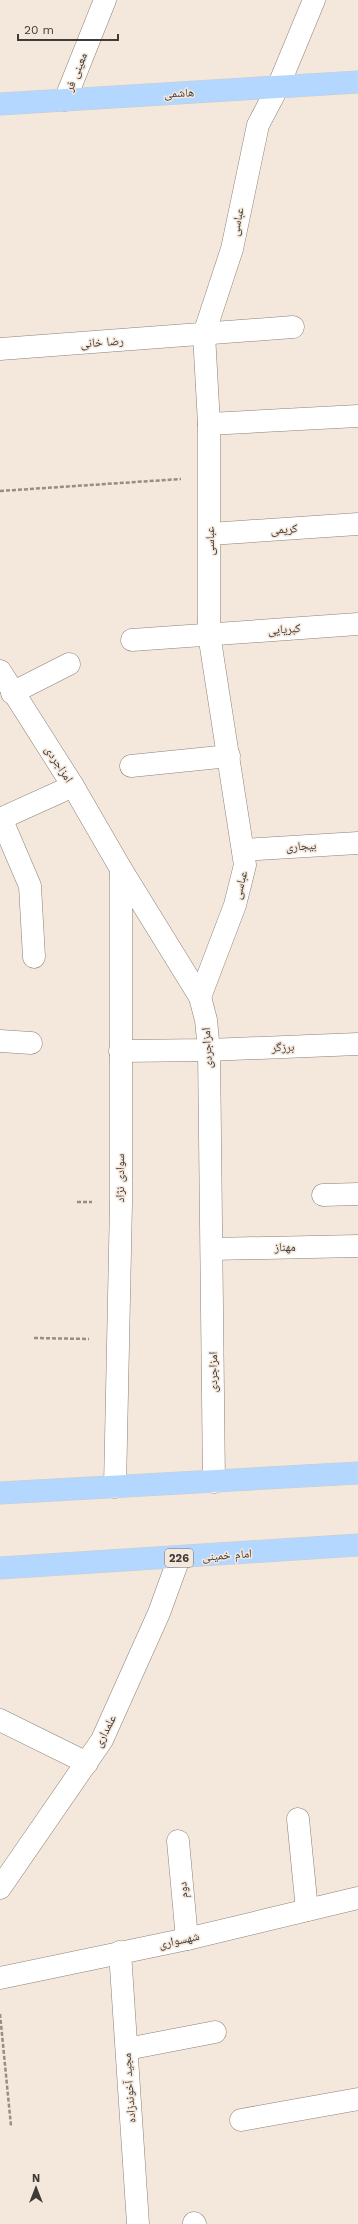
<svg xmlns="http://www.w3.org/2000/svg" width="358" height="2224" viewBox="0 0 358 2224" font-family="'Work Sans','Noto Naskh Arabic',sans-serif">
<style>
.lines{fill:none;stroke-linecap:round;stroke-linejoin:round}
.minor-casing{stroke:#8c8177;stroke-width:23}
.major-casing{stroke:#cdcccb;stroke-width:23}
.path{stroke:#968d86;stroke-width:2.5;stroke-dasharray:4 2;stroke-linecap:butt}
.minor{stroke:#fff;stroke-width:22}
.major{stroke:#b3d7fe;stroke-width:22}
.labels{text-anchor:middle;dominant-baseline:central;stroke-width:3;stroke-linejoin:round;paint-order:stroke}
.shield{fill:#f4e7dc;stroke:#766f68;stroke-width:1}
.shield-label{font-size:11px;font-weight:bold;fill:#403b37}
.street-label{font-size:12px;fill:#403b37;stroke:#f4e7dc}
</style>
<rect width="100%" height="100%" fill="#f4e7dc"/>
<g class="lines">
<defs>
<g id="minor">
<polyline points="65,100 105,0"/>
<polyline points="0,349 293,327"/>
<polyline points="209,424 358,416"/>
<polyline points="210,534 358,524"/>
<polyline points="132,640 358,624"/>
<polyline points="0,671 73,786 121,869 200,997 206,1020 209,1050 214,1482"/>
<polyline points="12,693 69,664"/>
<polyline points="131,766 229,756"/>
<polyline points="1,818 30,886 34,957"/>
<polyline points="0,819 73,786"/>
<polyline points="243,850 358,843"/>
<polyline points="200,997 235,905 245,865 209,634 209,424 204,334 232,249 258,125 278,87 314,0"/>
<polyline points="0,1041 31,1043"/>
<polyline points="120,1051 209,1050 358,1044"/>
<polyline points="323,1195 358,1194"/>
<polyline points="212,1249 358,1246"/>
<polyline points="115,1487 121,1203 121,869"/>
<polyline points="0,1720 87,1763"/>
<polyline points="298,1819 307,1910"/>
<polyline points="178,1841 187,1939"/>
<polyline points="0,1888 102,1740 159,1613 179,1558"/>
<polyline points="120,1952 138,2224"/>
<polyline points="0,1978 187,1939 358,1898"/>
<polyline points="127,2049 215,2032"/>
<polyline points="241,2120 358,2099"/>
<polyline points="194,2223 195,2224"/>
</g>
<g id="major">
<polyline points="0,104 358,82"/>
<polyline points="0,1493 358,1473"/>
<polyline points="0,1568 358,1545"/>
</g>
</defs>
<!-- minor casing -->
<use href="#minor" class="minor-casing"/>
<!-- major casing -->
<use href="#major" class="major-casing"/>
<!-- path -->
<g class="path">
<polyline points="0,491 181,479"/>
<polyline points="77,1202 92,1202"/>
<polyline points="34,1338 89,1339"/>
<polyline points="0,2014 11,2126"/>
</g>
<!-- minor -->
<use href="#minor" class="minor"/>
<!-- major -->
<use href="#major" class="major"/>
</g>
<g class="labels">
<!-- shield labels -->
<rect class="shield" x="165" y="1549" width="28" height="18" rx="3"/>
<g class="shield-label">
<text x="179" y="1558">226</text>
</g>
<!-- street labels -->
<g class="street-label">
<text transform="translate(76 72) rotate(-68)">معینی فر</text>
<text transform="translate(179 93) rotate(-3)">هاشمی</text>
<text transform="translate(237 222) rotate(-79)">عباسی</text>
<text transform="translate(102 342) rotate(-4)">رضا خانی</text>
<text transform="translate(284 529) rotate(-4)">کریمی</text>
<text transform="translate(210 541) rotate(-90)">عباسی</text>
<text transform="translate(284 629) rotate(-4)">کبریایی</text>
<text transform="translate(59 764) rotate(57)">امزاجردی</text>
<text transform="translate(301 846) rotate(-4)">بیجاری</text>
<text transform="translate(240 885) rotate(-76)">عباسی</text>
<text transform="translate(283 1047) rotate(-2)">برزگر</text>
<text transform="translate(207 1048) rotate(-93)">امزاجردی</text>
<text transform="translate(120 1178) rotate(-90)">سوادی نژاد</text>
<text transform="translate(285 1247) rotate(-1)">مهناز</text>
<text transform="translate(213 1372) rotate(-90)">امزاجردی</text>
<text transform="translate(227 1555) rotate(-4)">امام خمینی</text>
<text transform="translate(105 1731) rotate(-63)">علمداری</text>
<text transform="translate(183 1890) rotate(-95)">دوم</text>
<text transform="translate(179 1940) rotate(-12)">شهسواری</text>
<text transform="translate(129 2088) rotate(-94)">مجید آخوندزاده</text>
</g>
</g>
<!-- north arrow -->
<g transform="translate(36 2188)" stroke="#f4e7dc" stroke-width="3" paint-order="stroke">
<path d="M0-3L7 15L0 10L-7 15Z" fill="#403b37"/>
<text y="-6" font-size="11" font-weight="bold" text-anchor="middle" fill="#403b37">N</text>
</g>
<!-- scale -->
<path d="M18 34v6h100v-6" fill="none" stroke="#403b37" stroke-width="2"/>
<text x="24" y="34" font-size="12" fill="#403b37" stroke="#f4e7dc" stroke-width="3" paint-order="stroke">20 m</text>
</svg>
